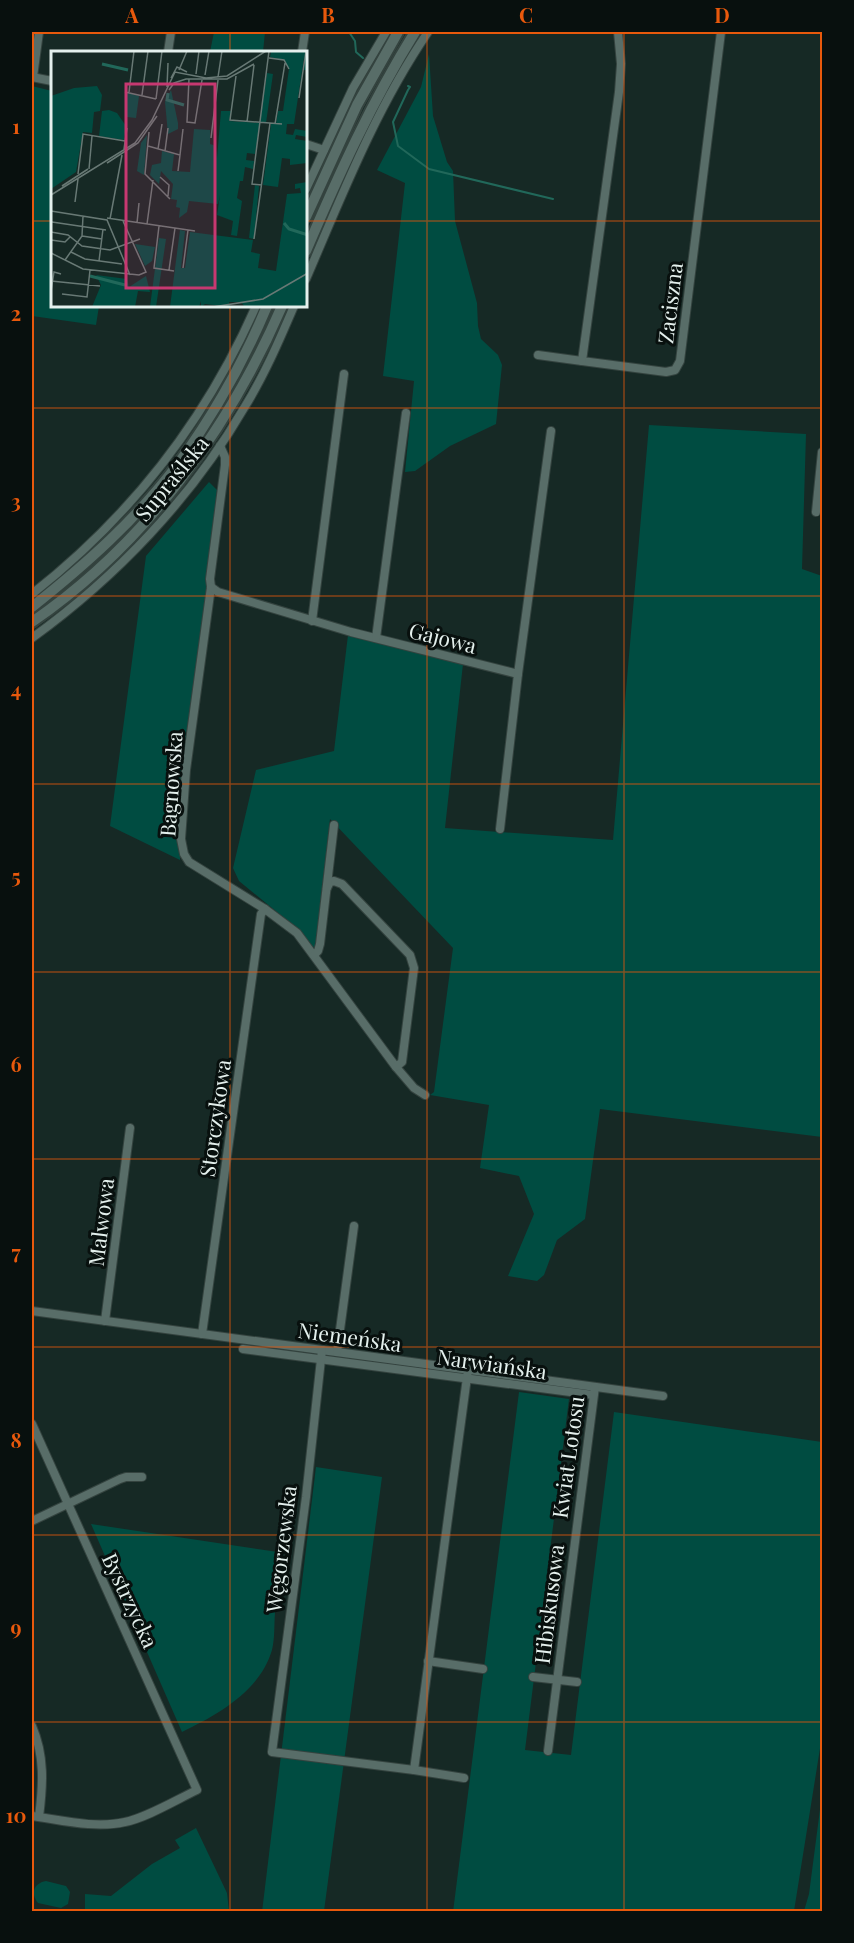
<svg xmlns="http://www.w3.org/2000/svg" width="854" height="1943" viewBox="0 0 854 1943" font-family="'Playfair Display',serif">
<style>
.green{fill:#004c41}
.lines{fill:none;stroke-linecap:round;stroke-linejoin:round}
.stream{stroke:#21685a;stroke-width:2}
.street-casing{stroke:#34433f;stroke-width:10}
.secondary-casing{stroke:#34433f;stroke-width:14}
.street{stroke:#586d68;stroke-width:8}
.secondary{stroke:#586d68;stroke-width:10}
.grid{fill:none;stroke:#e8590c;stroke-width:1.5;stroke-opacity:0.55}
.labels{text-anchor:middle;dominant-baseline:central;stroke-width:6;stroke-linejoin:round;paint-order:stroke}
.street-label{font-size:21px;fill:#e4f0ed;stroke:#08100e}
.inset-river{fill:none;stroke:#21685a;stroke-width:3}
.inset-road{fill:none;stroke:#687975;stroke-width:1.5}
.view{fill:#c73871;fill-opacity:0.15;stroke:#c73871;stroke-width:3}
.inset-edge{fill:none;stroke:#e4f0ed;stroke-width:3}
.neatline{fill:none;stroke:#e8590c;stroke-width:2}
.grid-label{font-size:20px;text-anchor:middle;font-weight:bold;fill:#e8590c}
</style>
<rect width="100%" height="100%" fill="#162925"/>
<!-- green -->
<g class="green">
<polygon points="214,32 265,32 263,52 210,52"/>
<polygon points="429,54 433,116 447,162 453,171 455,221 477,303 478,326 481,339 498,355 502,365 496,424 450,446 415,471 405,472 414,381 383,376 405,183 377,170 421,87"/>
<polygon points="32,86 52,91 52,306 99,306 96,325 32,316"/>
<polygon points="649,425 806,434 802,569 822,576 822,1137 600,1109 585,1219 557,1240 544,1275 537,1281 508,1276 534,1214 519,1176 480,1168 489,1105 430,1095 434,1092 453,948 330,819 315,951 299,930 239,881 233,868 256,770 334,751 348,635 463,664 445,828 613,840"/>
<polygon points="209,482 217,490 180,844 180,860 110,826 146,556"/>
<polygon points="519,1392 569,1399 525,1750 571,1755 614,1412 822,1442 822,1736 794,1911 453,1912"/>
<polygon points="316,1467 382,1477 324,1911 262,1912"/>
<path d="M 91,1524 L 278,1552 C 280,1573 277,1592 275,1613 C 274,1625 275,1638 272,1650 C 260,1691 219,1714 182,1732 Z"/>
<polygon points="822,1794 822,1911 804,1911 809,1894"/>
<polygon points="196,1828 227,1893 229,1911 85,1911 85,1894 111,1896 152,1864 180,1848 175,1840"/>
<path d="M 46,1881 L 66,1886 L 70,1892 L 68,1904 L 61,1908 L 38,1903 C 30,1893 34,1883 46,1881 Z"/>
</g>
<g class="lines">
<!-- stream -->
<g class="stream">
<polyline points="349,32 355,41 356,52 363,58"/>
<polyline points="408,86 410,87 408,90 393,122 398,146 429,169 553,199"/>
</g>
<defs>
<g id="street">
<polyline points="618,32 621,64 619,92 582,361 666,372 675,370 680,361 721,32"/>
<polyline points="168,52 171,32"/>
<polyline points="302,52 305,32"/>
<polyline points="32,77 52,81"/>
<polyline points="33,77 39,32"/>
<polyline points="306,144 324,150"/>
<polyline points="306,189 353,88 386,32"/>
<path d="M 306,279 C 342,195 376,108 428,32"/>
<polyline points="538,355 582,361"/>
<polyline points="220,446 225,457 225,465 210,579 211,587 186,770 181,839 184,854 189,862 265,909 297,933 396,1067 414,1088 425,1095"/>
<polyline points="816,512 822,452"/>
<polyline points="211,587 218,592 351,632 518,674 500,829"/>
<path d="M 32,594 C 130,517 206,420 256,306"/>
<polyline points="312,621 344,374"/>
<path d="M 32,638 C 116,577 191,499 244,408 C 264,376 279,341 294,306"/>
<polyline points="376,638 406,413"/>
<polyline points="518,674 551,431"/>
<polyline points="327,888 330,882 334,881 342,884 410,955 414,968 402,1062 396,1067"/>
<polyline points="314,955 318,951 320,944 334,825"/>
<polyline points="32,1311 663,1396"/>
<polyline points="105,1321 130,1128"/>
<polyline points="202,1334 261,914 265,909"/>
<polyline points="243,1349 593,1395"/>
<polyline points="322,1350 306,1497 272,1752 414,1770 464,1778"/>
<polyline points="337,1352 354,1226"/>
<path d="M 32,1424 L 197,1790 C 176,1800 146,1818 125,1822 C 95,1829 61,1820 32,1816"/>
<polyline points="32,1521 120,1479 126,1477 142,1477"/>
<polyline points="428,1661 483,1669"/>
<polyline points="533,1677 577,1682"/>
<path d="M 32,1726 C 45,1756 43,1785 39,1817"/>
<polyline points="548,1751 595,1387"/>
<polyline points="414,1770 468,1370"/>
</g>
<g id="secondary">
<polyline points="306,217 357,105 398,32"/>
<path d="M 306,251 C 339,174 371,103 415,32"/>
<path d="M 32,607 C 85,565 137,519 178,464 C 213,416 244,361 267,306"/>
<path d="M 32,622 C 144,545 228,431 282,306"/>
</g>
</defs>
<!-- street casing -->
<use href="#street" class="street-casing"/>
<!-- secondary casing -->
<use href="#secondary" class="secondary-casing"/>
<!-- street -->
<use href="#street" class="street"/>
<!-- secondary -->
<use href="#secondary" class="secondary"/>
</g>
<!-- grid -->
<path class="grid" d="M 230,32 L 230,52M 427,32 L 427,1912M 624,32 L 624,1912M 32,221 L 52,221M 306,221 L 822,221M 230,306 L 230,1912M 32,408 L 822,408M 32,596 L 822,596M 32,784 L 822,784M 32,972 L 822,972M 32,1159 L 822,1159M 32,1347 L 822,1347M 32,1535 L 822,1535M 32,1722 L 822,1722"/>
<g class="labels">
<!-- street labels -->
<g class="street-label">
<text transform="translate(669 303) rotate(-83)">Zaciszna</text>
<text transform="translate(171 478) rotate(-51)">Supraślska</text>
<text transform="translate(443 637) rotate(14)">Gajowa</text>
<text transform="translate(170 784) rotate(-86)">Bagnowska</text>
<text transform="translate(214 1118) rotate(-82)">Storczykowa</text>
<text transform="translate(100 1222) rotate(-83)">Malwowa</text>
<text transform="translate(350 1336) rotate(8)">Niemeńska</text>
<text transform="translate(492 1363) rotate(8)">Narwiańska</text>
<text transform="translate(567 1457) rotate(-82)">Kwiat Lotosu</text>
<text transform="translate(280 1549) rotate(-83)">Węgorzewska</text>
<text transform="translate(131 1600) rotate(65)">Bystrzycka</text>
<text transform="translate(548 1604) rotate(-83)">Hibiskusowa</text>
</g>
</g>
<!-- overview -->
<g transform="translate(51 51)">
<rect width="256" height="256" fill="#162925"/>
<path d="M 256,0 L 256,19 L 253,19 L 253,7 L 243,73 L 236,73 L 235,83 L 242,84 L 244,78 L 256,80 L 256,86 L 245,84 L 244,88 L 256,90 L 256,112 L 239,114 L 239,108 L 231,107 L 227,136 L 212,134 L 220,73 L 225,73 L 227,60 L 232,60 L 238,18 L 233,9 L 219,6 L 220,1 ZM 216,22 L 222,23 L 215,72 L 209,71 ZM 46,35 L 51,44 L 49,60 L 43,61 L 41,82 L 32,81 L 25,121 L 0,138 L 0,45 L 23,37 ZM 120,39 L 127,72 L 127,78 L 117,83 L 114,51 ZM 74,41 L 88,45 L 85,67 L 76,66 ZM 58,59 L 66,62 L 75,75 L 73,89 L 48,85 L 51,60 ZM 170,60 L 180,60 L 178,70 L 209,72 L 204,103 L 196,102 L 195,109 L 203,110 L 202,118 L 194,116 L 192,130 L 189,130 L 186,147 L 191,150 L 186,185 L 180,184 L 182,170 L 166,164 L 169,144 L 167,153 L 138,150 L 136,161 L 128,167 L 129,157 L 125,156 L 126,149 L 120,148 L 122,133 L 110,120 L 108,133 L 99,124 L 101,114 L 110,112 L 111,100 L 123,103 L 121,120 L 139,121 L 143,78 L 159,79 L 159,93 L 165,95 L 166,107 ZM 96,84 L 93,124 L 86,120 L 90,92 ZM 256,131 L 256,256 L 194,256 L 190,251 L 178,251 L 179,256 L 154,253 L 150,256 L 150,250 L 148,256 L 119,256 L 129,179 L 134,180 L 130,217 L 134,217 L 139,181 L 202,189 L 200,201 L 209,203 L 207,217 L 225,220 L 236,143 L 250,142 L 249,137 L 244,138 L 244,133 ZM 204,134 L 208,135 L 203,188 L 198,187 ZM 108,187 L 115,188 L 105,256 L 99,256 ZM 84,193 L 104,196 L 101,210 L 94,215 ZM 45,224 L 76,228 L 78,236 L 95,225 L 99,241 L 87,240 L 84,256 L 41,256 L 50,234 Z" fill="#004c41"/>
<path class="inset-river" d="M 51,13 L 77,19M 117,42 L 116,49 L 133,54M 233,172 L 238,178 L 257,184M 39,225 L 74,234"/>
<path class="inset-road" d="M 218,7 L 233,9 L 238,18M 128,19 L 136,0M 145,23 L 148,0M 154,24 L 158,0M 185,25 L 179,69 L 231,73M 167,26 L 171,0M 120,27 L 126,16 L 136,21M 138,28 L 136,71 L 144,72 L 151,29M 116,36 L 117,12M 118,39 L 123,32 L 135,28 L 176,28 L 203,13M 74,41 L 105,48M 78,41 L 83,0M 91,44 L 97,0M 248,47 L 255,0M 105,48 L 111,0M 196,71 L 203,14M 224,73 L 234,12M 98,81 L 94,123 L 119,148M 160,87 L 167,29M 97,95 L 129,104 L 127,120M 73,98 L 76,77M 107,98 L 111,73M 114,100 L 117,77M 129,104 L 132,78M 56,112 L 87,92 L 106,65M 38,118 L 41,85M 27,123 L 32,83 L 74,90M 109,126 L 118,134 L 117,145M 211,134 L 201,133 L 218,0M 11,135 L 37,118M 0,144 L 84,92 L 101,69 L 124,21 L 155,27 L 176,25 L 215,0M 24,151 L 27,128M 0,160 L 56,169 L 79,224M 56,167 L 144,180M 59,168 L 71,104M 1,171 L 55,179M 86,172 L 88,152M 96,173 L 102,129M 108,175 L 103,217 L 123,220M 0,181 L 17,184 L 31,195 L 59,199 L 89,188M 31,185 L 51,188M 203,188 L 219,72M 0,189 L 14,191 L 19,186M 20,201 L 34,208 L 71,213M 0,202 L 32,218 L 88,224 L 95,221 L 72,170M 14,209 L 31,185 L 32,165M 48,210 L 52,178M 132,217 L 137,179M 118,219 L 124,177M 0,230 L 49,235M 0,240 L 3,221 L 10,223M 11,243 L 36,246 L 39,219M 162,256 L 212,248 L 257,222"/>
<path class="view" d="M 75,33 L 164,33 L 164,237 L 75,237 Z"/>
<rect width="256" height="256" class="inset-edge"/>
</g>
<!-- border -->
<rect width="854" height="1943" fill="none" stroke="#08100e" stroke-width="66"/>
<rect x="33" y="33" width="788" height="1877" class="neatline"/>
<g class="grid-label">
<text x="132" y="23">A</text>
<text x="328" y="23">B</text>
<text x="526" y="23">C</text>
<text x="722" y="23">D</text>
<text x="16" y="134">1</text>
<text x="16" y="321">2</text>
<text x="16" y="509">3</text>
<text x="16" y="697">4</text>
<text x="16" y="884">5</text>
<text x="16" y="1072">6</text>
<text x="16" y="1260">7</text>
<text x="16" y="1448">8</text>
<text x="16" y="1635">9</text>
<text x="16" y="1823">10</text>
</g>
</svg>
